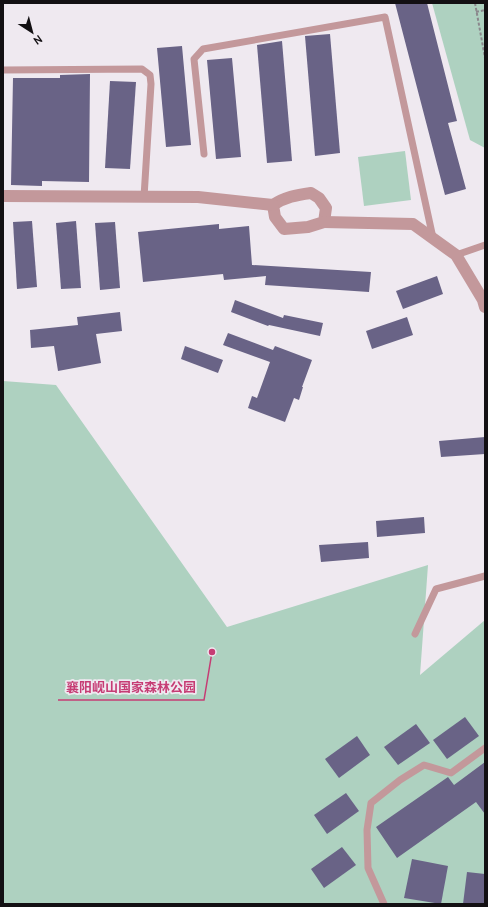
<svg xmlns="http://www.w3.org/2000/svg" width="488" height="907" viewBox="0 0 488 907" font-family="Cabin,'Noto Sans SC',sans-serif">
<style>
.green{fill:#aed1c0}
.building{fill:#696386}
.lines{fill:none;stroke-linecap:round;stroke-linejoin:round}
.path{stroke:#8b878c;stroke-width:2;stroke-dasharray:3 2;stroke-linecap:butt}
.lane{stroke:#c3989b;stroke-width:7}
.street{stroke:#c3989b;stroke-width:12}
.leader{fill:none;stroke:#c63c74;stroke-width:1.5}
.callout-dot{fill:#c63c74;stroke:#efe9f0;stroke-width:1.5}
.callout-label{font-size:13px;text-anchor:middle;font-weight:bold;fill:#c63c74;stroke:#efe9f0;stroke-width:3.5;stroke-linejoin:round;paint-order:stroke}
</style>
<rect width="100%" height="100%" fill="#efe9f0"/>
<!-- green -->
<g class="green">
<polygon points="432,3 485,3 485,148 470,140"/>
<polygon points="405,151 411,200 364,206 358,157"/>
<polygon points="3,381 56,385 227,627 428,565 420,675 485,620 485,904 3,904"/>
</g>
<!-- building -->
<g class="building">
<polygon points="395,3 427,3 457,121 448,123 466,189 445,195"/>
<polygon points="330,34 340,153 315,156 305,36"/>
<polygon points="282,41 292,161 267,163 257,45"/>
<polygon points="182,46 191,145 166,147 157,48"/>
<polygon points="232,58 241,157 216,159 207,60"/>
<polygon points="90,74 89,182 42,181 42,186 11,185 13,78 60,78 60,75"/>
<polygon points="110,81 136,82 130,169 105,168"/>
<polygon points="32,221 37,287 17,289 13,222"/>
<polygon points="76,221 81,288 61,289 56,223"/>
<polygon points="115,222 120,288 100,290 95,223"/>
<polygon points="219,224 219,229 249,226 252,265 371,272 369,292 265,285 266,276 224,280 223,274 143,282 138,232"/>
<polygon points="437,276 443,294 403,309 396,291"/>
<polygon points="235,300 283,318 284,315 323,323 320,336 269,325 268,326 231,312"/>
<polygon points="120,312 122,331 96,334 101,363 58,371 54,346 31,348 30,330 78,325 77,317"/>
<polygon points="407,317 413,335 372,349 366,331"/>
<polygon points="228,333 273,350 275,346 312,360 302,387 303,387 299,400 294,398 285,422 248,408 252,396 257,398 270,362 223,345"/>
<polygon points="185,346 223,360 218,373 181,359"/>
<polygon points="485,437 485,454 441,457 439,441"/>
<polygon points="424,517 425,533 377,537 376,521"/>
<polygon points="368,542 369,558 321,562 319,545"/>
<polygon points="465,717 479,736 447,759 433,740"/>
<polygon points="416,724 430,743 398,765 384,747"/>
<polygon points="357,736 370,755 339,778 325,759"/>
<polygon points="485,762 485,814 476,802 397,858 376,827 448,777 454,785"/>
<polygon points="346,793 359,811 327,834 314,815"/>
<polygon points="342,847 356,865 324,888 311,869"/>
<polygon points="412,859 448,866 441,904 404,898"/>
<polygon points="467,872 485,874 485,904 463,904"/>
</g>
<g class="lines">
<!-- path -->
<g class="path">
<polyline points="475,3 485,58"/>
<polyline points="476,12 485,10"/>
</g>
<!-- lane -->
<g class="lane">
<polyline points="3,70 142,69 150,75 151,84 144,197"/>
<polyline points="204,154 194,59 203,49 385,17 433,238"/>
<polyline points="456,255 485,245"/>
<polyline points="415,634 436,589 485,576"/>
<polyline points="384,904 368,868 367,830 371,803 400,780 424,765 451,773 485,748"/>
</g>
<!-- street -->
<g class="street">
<path d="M 311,193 L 319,198 L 326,208 L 324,222 L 308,227 L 284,229 L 275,217 L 273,205 C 285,197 296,195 311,193 Z"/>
<polyline points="3,196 198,197 273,205"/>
<polyline points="324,222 413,224 456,255 483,300 485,307"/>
</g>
</g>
<!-- callouts -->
<path class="leader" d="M212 652L204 700H58"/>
<circle class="callout-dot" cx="212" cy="652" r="4"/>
<g class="callout-label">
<text x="131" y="692">襄阳岘山国家森林公园</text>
</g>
<!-- border -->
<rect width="488" height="907" fill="none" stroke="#131013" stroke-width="8"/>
<!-- north arrow -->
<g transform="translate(32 32) rotate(144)" stroke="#efe9f0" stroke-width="3" paint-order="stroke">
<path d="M0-3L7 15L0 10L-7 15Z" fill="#131013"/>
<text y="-6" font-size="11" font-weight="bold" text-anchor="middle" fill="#131013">N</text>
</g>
</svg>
